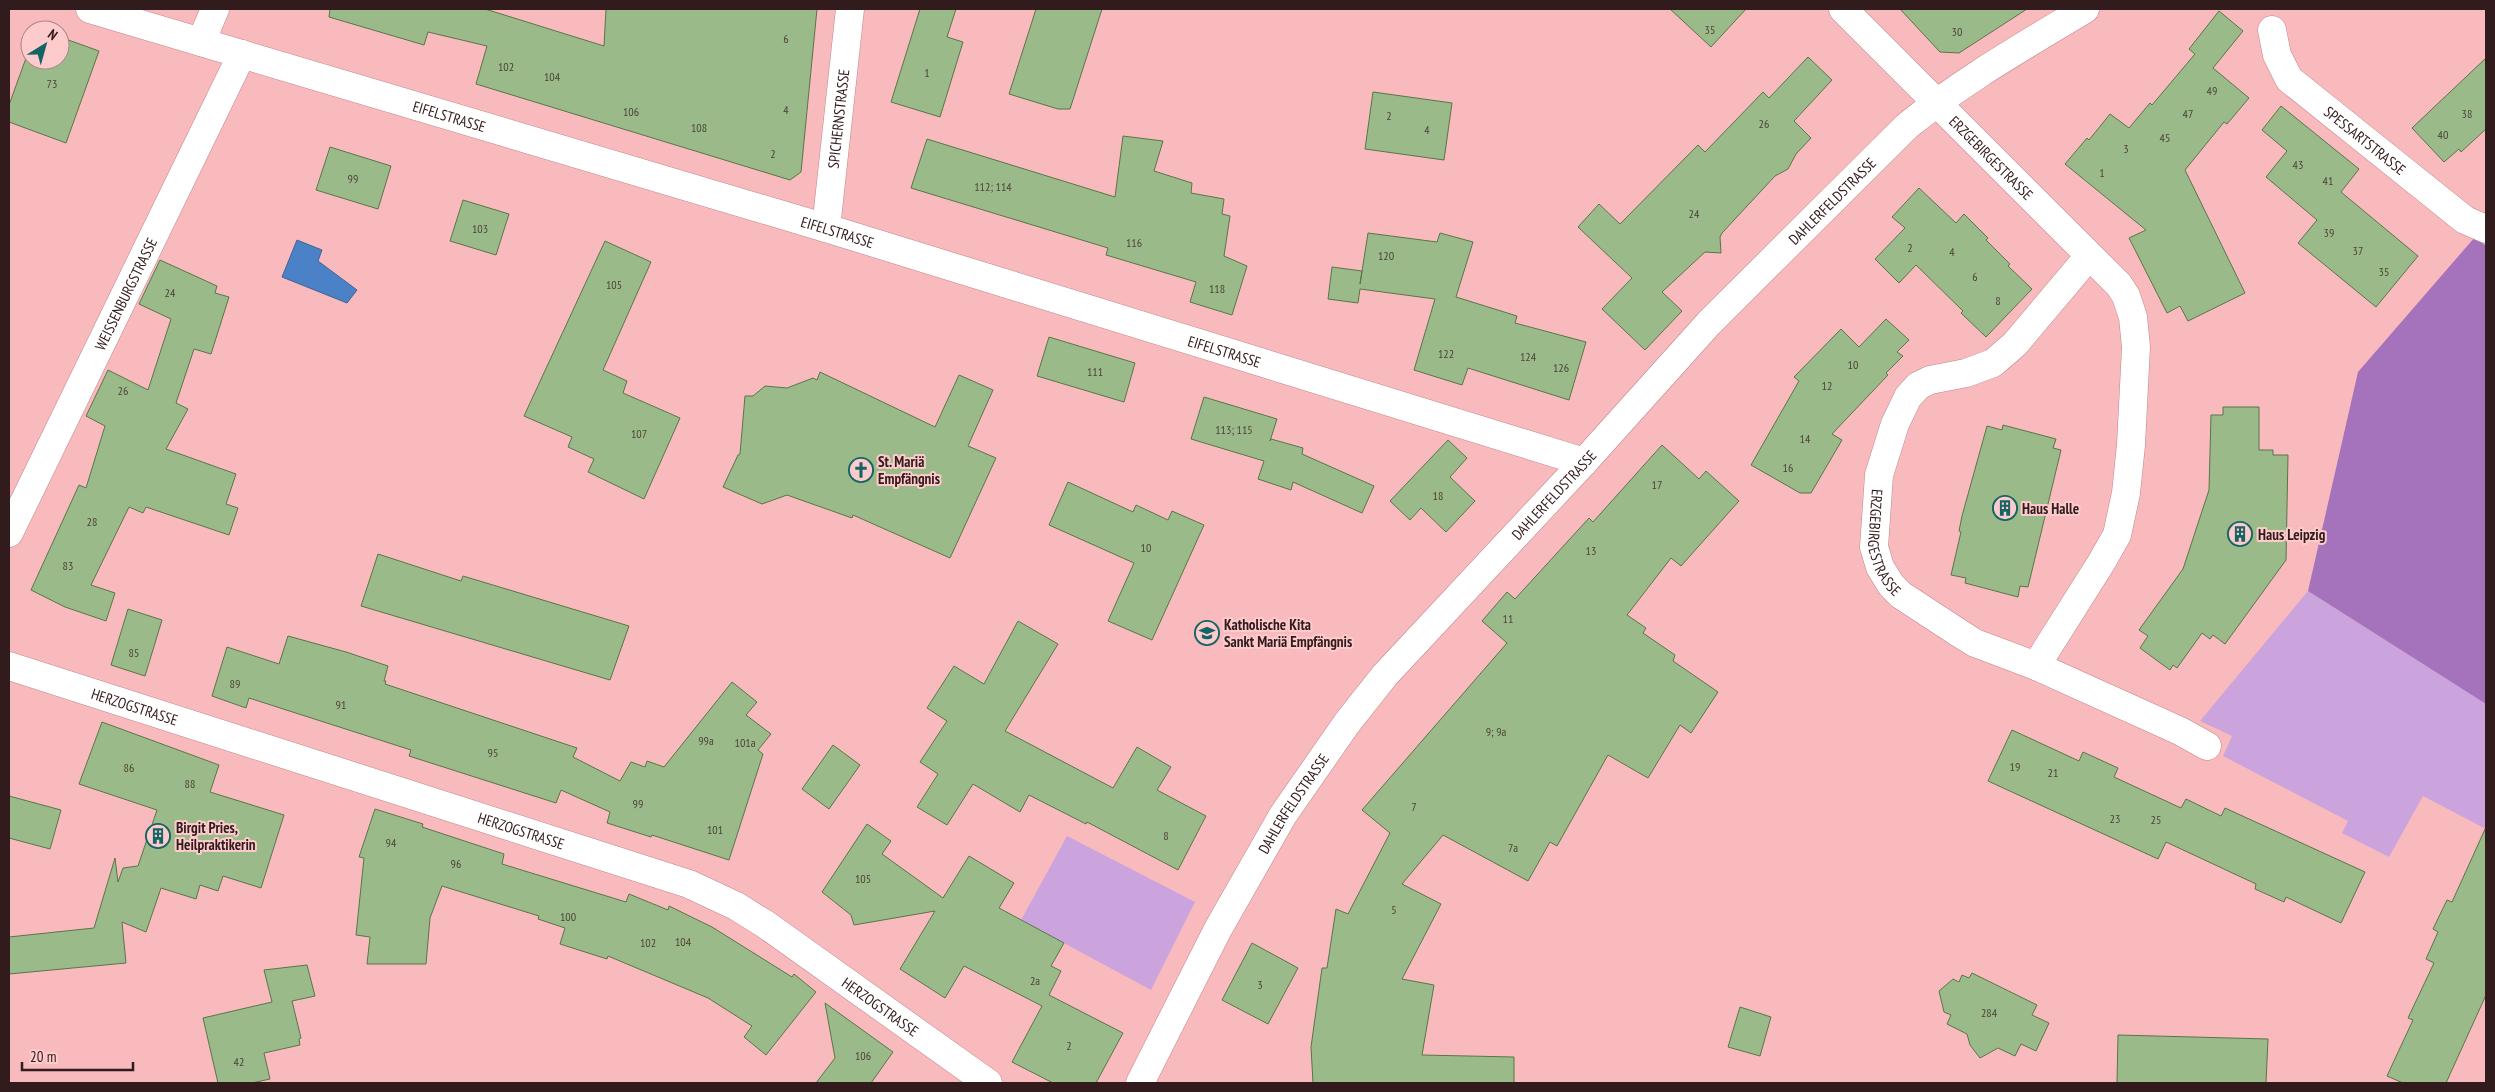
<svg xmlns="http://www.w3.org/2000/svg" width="2495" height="1092" viewBox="0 0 2495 1092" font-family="'PT Sans Narrow',sans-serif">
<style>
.green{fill:#cba4dd}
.forest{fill:#a573bc}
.water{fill:#4b82c7;stroke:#446394}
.building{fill:#9bba8a;stroke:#597549}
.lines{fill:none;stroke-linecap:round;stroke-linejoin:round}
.minor-casing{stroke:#c18589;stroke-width:29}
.minor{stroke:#fff;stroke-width:28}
.labels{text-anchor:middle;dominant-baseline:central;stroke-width:4;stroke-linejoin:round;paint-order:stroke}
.number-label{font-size:12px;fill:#4c4338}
.street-label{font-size:15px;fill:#321b1c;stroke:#fecbcd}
.poi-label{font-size:15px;font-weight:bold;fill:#321b1c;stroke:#fecbcd;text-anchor:start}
</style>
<rect width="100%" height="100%" fill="#f9babd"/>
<!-- green -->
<g class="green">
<polygon points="2308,591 2486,704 2486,829 2423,796 2389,857 2342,833 2348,821 2223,756 2232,736 2200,721"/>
<polygon points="1067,836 1195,902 1151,990 1021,920"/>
</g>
<!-- forest -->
<polygon class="forest" points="2475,237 2486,246 2486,704 2308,591 2358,372"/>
<!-- water -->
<polygon class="water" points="297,240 322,250 318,261 357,290 347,303 282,277"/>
<!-- building -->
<g class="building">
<polygon points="330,9 485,9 604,46 606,9 817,9 801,172 790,180 476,84 487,46 428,32 424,45 329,17"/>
<polygon points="920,9 956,9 947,37 963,42 940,117 891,102"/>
<polygon points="1036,9 1102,9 1070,109 1058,109 1009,94"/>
<polygon points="1670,9 1746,9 1711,47"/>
<polygon points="1900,9 2027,9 1959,53 1940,52"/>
<polygon points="2219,11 2243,31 2213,68 2249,98 2227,124 2224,122 2185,170 2245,293 2188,321 2180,306 2167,313 2129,238 2146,230 2065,164 2087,138 2089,140 2110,114 2129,128 2150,103 2152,105 2195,54 2189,49"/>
<polygon points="60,37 99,51 66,143 9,122 9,105 30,47 30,60 60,60"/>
<polygon points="1808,57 1832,80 1794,121 1811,138 1796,154 1788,169 1775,176 1722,233 1720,237 1721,253 1705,252 1662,292 1682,311 1645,350 1602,309 1632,278 1578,227 1599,204 1620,224 1698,145 1705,152 1763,92 1769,98"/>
<polygon points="2486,58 2486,129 2461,152 2459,149 2444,162 2412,128"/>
<polygon points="1373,92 1452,103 1444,160 1365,149"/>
<polygon points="2281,106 2359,169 2341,192 2418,256 2376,307 2298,243 2317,220 2266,177 2287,151 2262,130"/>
<polygon points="1123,136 1163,141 1154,171 1192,183 1191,193 1224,199 1222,214 1230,216 1224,256 1247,266 1232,315 1190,302 1196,282 1106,255 1108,248 911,188 927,139 1115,197"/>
<polygon points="330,147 391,166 378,209 316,190"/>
<polygon points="1919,188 1956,223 1964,214 1988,238 1986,240 2010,264 2008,266 2032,289 1986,337 1961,313 1963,311 1916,265 1899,283 1875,259 1905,228 1892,217"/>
<polygon points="463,200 509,214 496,255 450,241"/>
<polygon points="1368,233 1437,242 1440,233 1473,242 1456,297 1517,316 1515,323 1586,342 1569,400 1468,368 1462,385 1414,370 1435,299 1360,289 1358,303 1328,299 1332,267 1362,271 1360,284"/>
<polygon points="605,241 651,262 603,370 627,381 623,393 680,418 644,499 588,472 594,459 568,447 572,437 524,416"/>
<polygon points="160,260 217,286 215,293 229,297 211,354 194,349 176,403 188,409 166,449 236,474 226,504 238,508 229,535 146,507 143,513 129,507 91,585 115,593 106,621 65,607 31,590 79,485 86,488 105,426 86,416 108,370 148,390 171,319 139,304"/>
<polygon points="1886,319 1909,340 1897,352 1903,356 1886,373 1888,375 1832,434 1842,440 1811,493 1800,493 1751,465 1799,381 1794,377 1841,329 1859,347"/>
<polygon points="1049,337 1135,363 1124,402 1037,376"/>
<polygon points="820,372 935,427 959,375 993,390 968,446 996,458 950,558 853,515 852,518 787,495 762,504 723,487 738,455 740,454 745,396 753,396 765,386 787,388 813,378 817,380"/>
<polygon points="1204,397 1277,419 1270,441 1271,439 1303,448 1302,454 1374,486 1362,513 1293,482 1291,490 1258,479 1264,461 1191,439"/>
<polygon points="2223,407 2259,407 2259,450 2273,450 2273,455 2288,455 2286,560 2225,644 2213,635 2210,639 2202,633 2177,668 2173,665 2170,670 2140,648 2148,636 2139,630 2183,569 2209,490 2211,415 2223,415"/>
<polygon points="2003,425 2056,439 2053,448 2061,450 2028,587 2020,586 2018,597 1965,583 1966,578 1951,575 1961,532 1959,531 1962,516 1987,426 2002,430"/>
<polygon points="1448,440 1467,458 1450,477 1475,501 1446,532 1421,508 1410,520 1390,501"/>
<polygon points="1662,445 1699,479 1706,471 1739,501 1681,566 1671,558 1627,615 1646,628 1643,633 1675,655 1673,661 1718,692 1691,733 1680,725 1648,778 1608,755 1557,846 1550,842 1528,881 1443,835 1402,884 1441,904 1402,979 1434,985 1422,1055 1514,1057 1514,1083 1313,1083 1311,1047 1322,968 1327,968 1336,909 1348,914 1390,833 1362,810 1507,643 1482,621 1507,592 1515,599 1589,518 1593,522"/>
<polygon points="1068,482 1133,512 1136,505 1168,520 1172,511 1204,525 1152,640 1108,621 1134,563 1049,525"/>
<polygon points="378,554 461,581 463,576 629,626 610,680 361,606"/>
<polygon points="128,609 162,620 145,676 111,665"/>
<polygon points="1018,621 1058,644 1005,731 1113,788 1137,747 1171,767 1157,790 1206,816 1178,870 1087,822 1086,824 1029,795 1020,812 973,784 947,825 917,807 938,774 920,762 947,721 927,708 954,666 984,684"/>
<polygon points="288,636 346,652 388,666 384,681 386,681 385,684 577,748 573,757 620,781 631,762 645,767 647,761 664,767 732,682 757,702 746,715 771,734 758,750 763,754 729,860 652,835 651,837 607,823 610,812 561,790 556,803 409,756 411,750 249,698 246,708 212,696 227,647 279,664"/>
<polygon points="102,722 219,765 210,792 284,815 261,888 223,876 218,891 200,885 196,899 161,888 146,932 122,922 126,963 9,974 9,937 94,928 115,858 118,882 123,868 138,866 157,810 79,784"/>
<polygon points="2012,730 2079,761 2083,752 2118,768 2114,777 2181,808 2186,799 2221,816 2225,808 2365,872 2341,923 2286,897 2284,902 2255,889 2256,884 2166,842 2158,859 1988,781"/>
<polygon points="833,745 860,765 829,809 802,789"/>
<polygon points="9,796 61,810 50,849 9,838"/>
<polygon points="375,809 423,824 422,827 504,854 502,864 626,902 629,894 668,910 669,906 712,927 792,977 794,974 816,992 766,1055 744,1037 752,1026 708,998 608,956 607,959 560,944 565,928 538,919 539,916 442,886 430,918 426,964 367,964 370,937 356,935 364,858 359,857"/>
<polygon points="867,824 891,841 882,854 943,898 969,856 1014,883 999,908 1064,943 1051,966 1061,971 1049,995 1123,1033 1096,1083 1053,1083 1012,1062 1042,1006 964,966 945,998 900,969 935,911 854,925 851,915 822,892"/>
<polygon points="2486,827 2486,995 2446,1083 2403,1083 2387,1076 2413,1020 2408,1018 2434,963 2426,959 2438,932 2433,929 2447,900 2452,902"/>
<polygon points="1252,943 1298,968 1268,1024 1222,1000"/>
<polygon points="307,965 315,996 292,1001 301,1038 299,1039 300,1045 264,1053 270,1079 252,1083 218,1083 203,1018 272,1002 264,970"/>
<polygon points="1972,973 2037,1005 2032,1015 2049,1023 2036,1051 2021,1044 2015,1056 1998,1048 1980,1058 1970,1045 1967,1034 1947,1024 1951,1015 1944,1012 1939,991 1953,979 1959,982 1962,975 1969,978"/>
<polygon points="825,1003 893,1052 871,1083 816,1083 835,1058"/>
<polygon points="1740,1007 1771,1017 1760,1056 1728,1047"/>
<polygon points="2118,1035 2268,1039 2266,1083 2117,1083"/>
</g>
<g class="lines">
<defs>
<g id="minor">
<path id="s1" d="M 90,9 L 826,228 L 1584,462"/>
<path id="s2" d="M 1843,9 L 2119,285 L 2126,296 L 2133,317 L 2136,347 L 2131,445 L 2126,493 L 2117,535 L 2101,563 L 2036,666"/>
<path id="s3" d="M 2272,30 L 2277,55 L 2289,79 L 2465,220 L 2486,229"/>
<polyline points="201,42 215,9"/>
<path id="s4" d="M 826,228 L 850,9"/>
<path id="s5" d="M 2089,256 L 2015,344 L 1993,363 L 1966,373 L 1930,380 L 1918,386 L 1908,397 L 1895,424 L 1879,475 L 1874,547 L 1880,567 L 1891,585 L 1901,595 L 1959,633 L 1975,643 L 2036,666 L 2180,731 L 2207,746"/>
<path id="s6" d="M 9,533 L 242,54"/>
<path id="s7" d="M 9,666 L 689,884 L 736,906 L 765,924 L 988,1083"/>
<path id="s8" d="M 1140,1083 L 1218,929 L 1283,815 L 1347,723 L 1385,675 L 1584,462 L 1709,323 L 1907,126 C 1962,81 2024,46 2085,9"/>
</g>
</defs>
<!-- minor casing -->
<use href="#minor" class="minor-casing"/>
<!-- minor -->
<use href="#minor" class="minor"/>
</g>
<!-- icons -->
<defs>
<symbol id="church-ring" viewBox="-11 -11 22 22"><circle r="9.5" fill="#fecbcd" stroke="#156464" stroke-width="1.5"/><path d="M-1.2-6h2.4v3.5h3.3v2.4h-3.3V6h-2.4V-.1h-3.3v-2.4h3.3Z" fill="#156464"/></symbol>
<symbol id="building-ring" viewBox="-11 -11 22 22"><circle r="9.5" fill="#fecbcd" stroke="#156464" stroke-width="1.5"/><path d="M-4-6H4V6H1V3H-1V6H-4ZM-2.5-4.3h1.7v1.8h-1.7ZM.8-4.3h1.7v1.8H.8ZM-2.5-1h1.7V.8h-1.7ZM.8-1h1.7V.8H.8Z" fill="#156464"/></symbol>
<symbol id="school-ring" viewBox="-11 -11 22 22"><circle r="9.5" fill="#fecbcd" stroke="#156464" stroke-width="1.5"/><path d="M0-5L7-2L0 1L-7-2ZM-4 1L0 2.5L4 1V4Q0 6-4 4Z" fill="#156464"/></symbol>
</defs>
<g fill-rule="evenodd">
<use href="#church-ring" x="847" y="456" width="28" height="28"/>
<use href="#building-ring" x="1991" y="494" width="28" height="28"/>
<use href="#building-ring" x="2226" y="520" width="28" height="28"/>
<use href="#school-ring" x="1193" y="619" width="28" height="28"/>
<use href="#building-ring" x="144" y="822" width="28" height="28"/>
</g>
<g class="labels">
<!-- number labels -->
<g class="number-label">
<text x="1710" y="29">35</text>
<text x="1957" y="31">30</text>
<text x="786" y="38">6</text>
<text x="506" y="66">102</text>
<text x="927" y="72">1</text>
<text x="552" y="76">104</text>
<text x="52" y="83">73</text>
<text x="2212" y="90">49</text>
<text x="786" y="109">4</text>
<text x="631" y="111">106</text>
<text x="2188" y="113">47</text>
<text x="2467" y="113">38</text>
<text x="1389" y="115">2</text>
<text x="1764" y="123">26</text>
<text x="699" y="127">108</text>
<text x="1427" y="129">4</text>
<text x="2443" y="134">40</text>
<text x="2165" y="137">45</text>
<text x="2126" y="148">3</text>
<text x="773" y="153">2</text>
<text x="2298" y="164">43</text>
<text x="2102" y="172">1</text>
<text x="353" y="178">99</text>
<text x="2328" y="180">41</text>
<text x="993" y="186">112; 114</text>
<text x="1694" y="213">24</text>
<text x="480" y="228">103</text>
<text x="2329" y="232">39</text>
<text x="1134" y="242">116</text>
<text x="1910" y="247">2</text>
<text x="2358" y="250">37</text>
<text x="1952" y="251">4</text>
<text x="1386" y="255">120</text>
<text x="2384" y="271">35</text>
<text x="1975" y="276">6</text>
<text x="614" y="284">105</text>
<text x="1217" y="288">118</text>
<text x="170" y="292">24</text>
<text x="1998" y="300">8</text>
<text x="1446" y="353">122</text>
<text x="1528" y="356">124</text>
<text x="1853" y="364">10</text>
<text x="1561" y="367">126</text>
<text x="1095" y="371">111</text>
<text x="1827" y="385">12</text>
<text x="123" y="390">26</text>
<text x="1234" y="429">113; 115</text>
<text x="639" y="433">107</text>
<text x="1805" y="438">14</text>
<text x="1788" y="467">16</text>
<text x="1657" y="484">17</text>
<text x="1438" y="495">18</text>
<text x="92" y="521">28</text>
<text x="1146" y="547">10</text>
<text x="1591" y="550">13</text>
<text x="68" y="565">83</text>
<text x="1508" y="618">11</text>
<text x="134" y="652">85</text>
<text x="235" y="683">89</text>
<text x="341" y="704">91</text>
<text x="1496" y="731">9; 9a</text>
<text x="706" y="740">99a</text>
<text x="745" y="742">101a</text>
<text x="493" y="752">95</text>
<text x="2015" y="766">19</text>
<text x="129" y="767">86</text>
<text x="2053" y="772">21</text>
<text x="190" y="783">88</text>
<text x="638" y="803">99</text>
<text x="1414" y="806">7</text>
<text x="2115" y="818">23</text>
<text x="2156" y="819">25</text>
<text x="715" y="829">101</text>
<text x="1166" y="835">8</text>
<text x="391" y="842">94</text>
<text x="1513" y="847">7a</text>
<text x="456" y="863">96</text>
<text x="863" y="878">105</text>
<text x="1394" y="909">5</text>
<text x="568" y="916">100</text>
<text x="683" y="941">104</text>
<text x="648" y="942">102</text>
<text x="1035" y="980">2a</text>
<text x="1260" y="984">3</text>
<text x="1989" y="1012">284</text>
<text x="1069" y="1045">2</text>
<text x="863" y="1055">106</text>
<text x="239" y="1061">42</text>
</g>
<!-- street labels -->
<g class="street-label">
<text stroke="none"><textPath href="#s1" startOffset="375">EIFELSTRASSE</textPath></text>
<text stroke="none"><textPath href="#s4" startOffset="110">SPICHERNSTRASSE</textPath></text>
<text stroke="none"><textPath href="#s3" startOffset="150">SPESSARTSTRASSE</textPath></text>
<text stroke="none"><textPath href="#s2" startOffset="210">ERZGEBIRGESTRASSE</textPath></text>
<text stroke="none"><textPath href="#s8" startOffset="1129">DAHLERFELDSTRASSE</textPath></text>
<text stroke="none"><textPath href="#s1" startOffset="780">EIFELSTRASSE</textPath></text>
<text stroke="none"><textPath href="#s6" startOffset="266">WEISSENBURGSTRASSE</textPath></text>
<text stroke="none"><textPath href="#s1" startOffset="1185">EIFELSTRASSE</textPath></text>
<text stroke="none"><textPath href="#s8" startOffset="724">DAHLERFELDSTRASSE</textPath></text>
<text stroke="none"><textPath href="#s5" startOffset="391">ERZGEBIRGESTRASSE</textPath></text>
<text stroke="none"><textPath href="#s7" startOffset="132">HERZOGSTRASSE</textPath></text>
<text stroke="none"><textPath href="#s8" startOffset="319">DAHLERFELDSTRASSE</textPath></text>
<text stroke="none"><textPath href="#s7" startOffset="538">HERZOGSTRASSE</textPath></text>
<text stroke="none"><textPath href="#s7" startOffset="942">HERZOGSTRASSE</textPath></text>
</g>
<!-- poi labels -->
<g class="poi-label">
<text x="878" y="461">St. Mariä<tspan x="878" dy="17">Empfängnis</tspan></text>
<text x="2022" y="508">Haus Halle</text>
<text x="2258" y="534">Haus Leipzig</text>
<text x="1224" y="624">Katholische Kita<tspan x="1224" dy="17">Sankt Mariä Empfängnis</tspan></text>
<text x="176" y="827">Birgit Pries,<tspan x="176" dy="17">Heilpraktikerin</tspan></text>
</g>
</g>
<!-- border -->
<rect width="2495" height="1092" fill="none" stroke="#321b1c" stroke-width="20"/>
<!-- north arrow -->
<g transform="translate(45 45) rotate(37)"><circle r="24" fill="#fecbcd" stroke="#ac8586"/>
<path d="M0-4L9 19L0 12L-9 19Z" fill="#156464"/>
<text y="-8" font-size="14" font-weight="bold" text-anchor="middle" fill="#321b1c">N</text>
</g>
<!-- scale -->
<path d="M22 1062v8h111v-8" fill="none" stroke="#321b1c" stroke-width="2.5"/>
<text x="30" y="1062" font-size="15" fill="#321b1c" stroke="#fecbcd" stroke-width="4" paint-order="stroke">20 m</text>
</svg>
